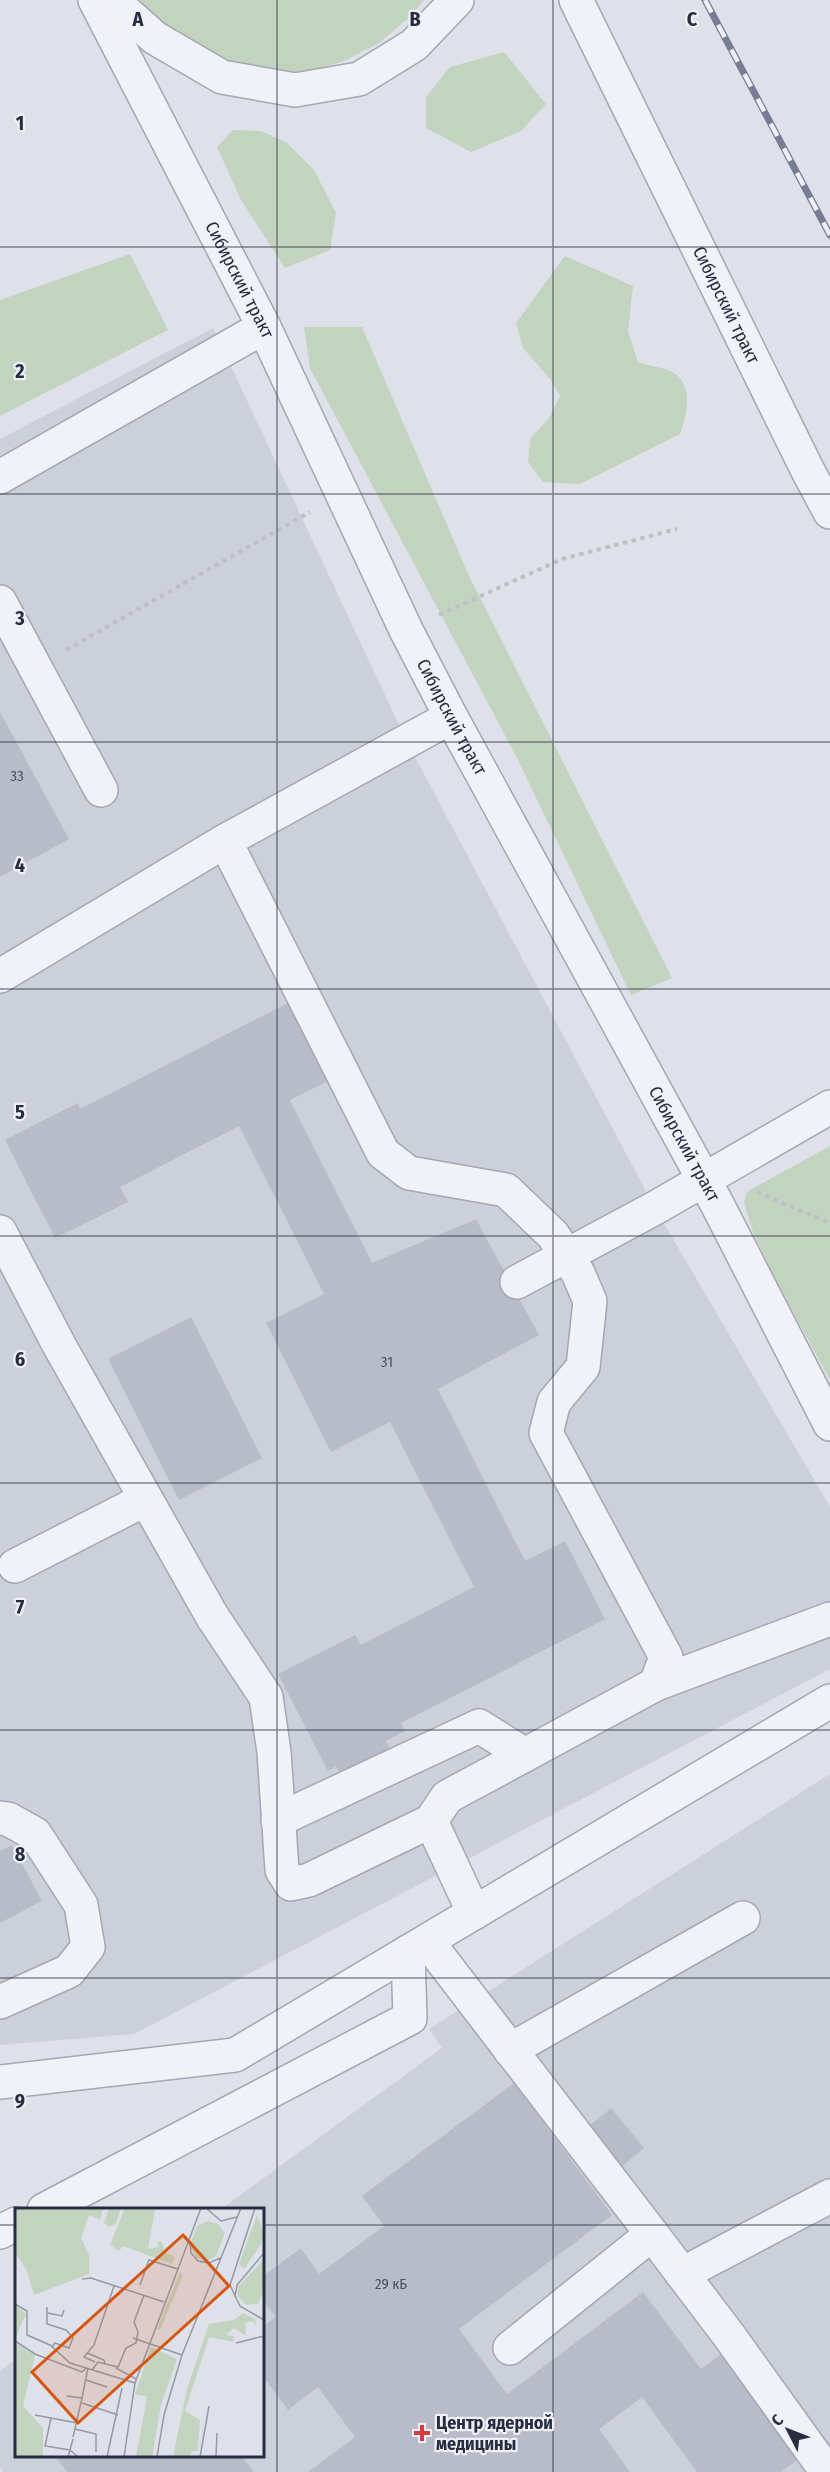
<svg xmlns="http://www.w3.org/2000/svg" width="830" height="2472" viewBox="0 0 830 2472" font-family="'Fira Sans Condensed',sans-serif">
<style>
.built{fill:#ccd0db}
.green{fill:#c2d3bf}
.building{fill:#b8bcc9}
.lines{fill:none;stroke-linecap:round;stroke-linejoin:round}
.minor-casing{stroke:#a3a7b3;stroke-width:36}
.path{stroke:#bcbfc7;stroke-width:4;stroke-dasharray:4.5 4.5;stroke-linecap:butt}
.minor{stroke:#f1f2f7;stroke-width:33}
.rail-casing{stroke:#777e93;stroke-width:7}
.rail{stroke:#eef0f6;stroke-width:4.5;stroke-dasharray:14;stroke-linecap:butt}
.grid{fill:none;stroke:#262d40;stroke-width:1.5;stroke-opacity:0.55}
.poi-dot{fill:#d63b41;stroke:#eef0f6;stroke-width:2}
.labels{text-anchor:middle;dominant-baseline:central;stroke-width:4.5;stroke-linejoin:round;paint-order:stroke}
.number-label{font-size:15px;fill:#4a5162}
.street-label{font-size:18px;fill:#262d40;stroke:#eef0f6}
.poi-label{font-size:18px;font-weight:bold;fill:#262d40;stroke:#eef0f6;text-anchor:start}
.inset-road{fill:none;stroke:#9499a5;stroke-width:1.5}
.view{fill:#d55511;fill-opacity:0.15;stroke:#d55511;stroke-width:3}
.inset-edge{fill:none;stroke:#262d40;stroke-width:3}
.grid-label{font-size:20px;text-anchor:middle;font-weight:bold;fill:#262d40;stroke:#eef0f6;stroke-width:4.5;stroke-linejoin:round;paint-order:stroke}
</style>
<rect width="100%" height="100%" fill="#dee1e9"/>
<!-- built -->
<g class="built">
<polygon points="213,328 407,742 655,1208 830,1507 830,1669 134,2034 0,2045 0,439"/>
<polygon points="830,1774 830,2472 3,2472 0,2467 0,2371 16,2359 16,2456 262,2456 262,2210 221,2209 442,2048 429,2029"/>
</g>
<!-- green -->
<g class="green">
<polygon points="140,0 424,0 411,16 379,43 344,61 305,72 248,71 203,58 152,20"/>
<polygon points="504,52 546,104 521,131 471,152 426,128 426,97 450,67"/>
<polygon points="233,130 261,131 287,143 314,170 336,213 330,250 285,268 241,200 217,147"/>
<polygon points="130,254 168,330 0,416 0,300"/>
<path d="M 565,256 L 633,286 L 628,331 L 638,362 C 649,366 664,367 674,373 C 694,386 687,416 680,434 L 580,484 L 543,482 L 528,462 L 530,439 L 549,418 L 560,396 L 551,380 L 523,348 L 516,323 Z"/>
<polygon points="304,327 362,327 469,576 672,978 631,995 517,758 310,368"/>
<polygon points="830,1146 830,1380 771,1271 753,1232 744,1203 746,1194 750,1190"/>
</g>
<!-- building -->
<g class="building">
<polygon points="0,712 69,839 0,877"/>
<polygon points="290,1002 330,1080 290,1100 372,1263 476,1219 539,1335 438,1389 525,1561 565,1541 605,1619 401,1723 405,1731 386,1741 403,1777 353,1802 336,1766 328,1771 278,1674 355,1635 361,1645 474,1587 390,1422 331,1452 266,1323 324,1294 239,1126 120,1187 128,1202 55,1238 5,1140 78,1103 80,1109"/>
<polygon points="191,1317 262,1458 179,1500 108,1359"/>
<polygon points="12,1845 42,1901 0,1923 0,1851"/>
<polygon points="514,2083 612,2215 459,2329 507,2394 643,2292 701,2369 725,2351 803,2456 781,2472 697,2472 642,2397 599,2429 630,2472 308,2472 355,2437 318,2387 288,2410 262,2375 262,2327 276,2317 262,2299 262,2277 301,2248 319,2274 384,2226 362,2196"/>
<polygon points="611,2108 644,2148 620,2168 588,2127"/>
<polygon points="55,2456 242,2456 254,2472 67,2472"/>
</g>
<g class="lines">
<defs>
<g id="minor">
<path id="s1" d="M 95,0 L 264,327 L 406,630 L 451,717 L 716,1202 L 830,1424"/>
<polyline points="112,0 155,38 222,77 295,90 359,79 414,45 457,0"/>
<path id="s2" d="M 576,0 L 807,469 L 830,512"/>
<polyline points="0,477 264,327"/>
<polyline points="0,602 101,790"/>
<polyline points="225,841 383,1153 409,1173 506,1190 553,1235 578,1273 590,1301 583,1367 554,1402 546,1433 666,1657 656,1684 447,1797 431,1821 474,1913"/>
<polyline points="0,976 225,841 451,717"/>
<polyline points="0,1232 59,1345 212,1616 266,1697 274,1752 282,1870 291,1884 309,1880 431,1821"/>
<polyline points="517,1282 655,1208 830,1107"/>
<polyline points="15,1566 146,1499"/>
<polyline points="656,1684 830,1619"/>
<polyline points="0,1818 8,1819 35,1834 81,1905 88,1947 69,1971 0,2002"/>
<polyline points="278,1820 479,1726 525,1755"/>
<polyline points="427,1941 652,2234 510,2348"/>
<polyline points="510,2050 743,1918"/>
<polyline points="0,2082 235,2055 830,1701"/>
<polyline points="44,2210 410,2018 408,1952"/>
<polyline points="0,2232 16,2224"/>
<polyline points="652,2234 730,2337 827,2472"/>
<polyline points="682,2274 830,2196"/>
</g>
</defs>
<!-- minor casing -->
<use href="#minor" class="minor-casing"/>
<!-- path -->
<g class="path">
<polyline points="439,615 562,559 677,529"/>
<polyline points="66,650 310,512"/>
<polyline points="757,1192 830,1223"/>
</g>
<!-- minor -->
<use href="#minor" class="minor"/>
<defs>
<polyline id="rail" points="705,0 830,235"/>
</defs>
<!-- rail casing -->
<use href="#rail" class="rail-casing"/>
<!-- rail -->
<use href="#rail" class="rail"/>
</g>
<!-- grid -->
<path class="grid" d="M 277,0 L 277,2472M 553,0 L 553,2472M 0,247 L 830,247M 0,494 L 830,494M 0,742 L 830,742M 0,989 L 830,989M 0,1236 L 830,1236M 0,1483 L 830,1483M 0,1730 L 830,1730M 0,1978 L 830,1978M 0,2225 L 16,2225M 262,2225 L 830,2225"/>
<!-- markers -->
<path class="poi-dot" d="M419 2424h6v6h6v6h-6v6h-6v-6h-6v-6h6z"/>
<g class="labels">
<!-- number labels -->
<g class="number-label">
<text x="17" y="776">33</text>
<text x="387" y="1362">31</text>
<text x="391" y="2284">29 кБ</text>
</g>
<!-- street labels -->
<g class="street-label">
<text stroke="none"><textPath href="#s1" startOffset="315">Сибирский тракт</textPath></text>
<text stroke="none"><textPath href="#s2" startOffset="340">Сибирский тракт</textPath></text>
<text stroke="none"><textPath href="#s1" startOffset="801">Сибирский тракт</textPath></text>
<text stroke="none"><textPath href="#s1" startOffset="1287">Сибирский тракт</textPath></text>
</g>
<!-- poi labels -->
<g class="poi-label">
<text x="436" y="2423">Центр ядерной<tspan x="436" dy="21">медицины</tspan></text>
</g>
</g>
<!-- overview -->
<g transform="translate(15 2208)">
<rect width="249" height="249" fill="#dee1e9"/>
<path d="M 0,0 L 88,0 L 85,12 L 74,7 L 66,30 L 74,47 L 74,66 L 19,87 L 12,63 L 0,44 ZM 94,0 L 106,0 L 101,15 L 95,19 L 89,15 ZM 110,0 L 140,2 L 133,41 L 144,39 L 142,33 L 147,34 L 150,44 L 160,49 L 157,56 L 108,38 L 104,43 L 95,37 ZM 242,7 L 248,23 L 246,36 L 229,61 L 224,56 ZM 193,13 L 203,16 L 210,25 L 201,48 L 193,53 L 181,50 L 175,37 L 182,18 ZM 249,51 L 249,82 L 243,96 L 231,97 L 223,88 L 223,79 ZM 165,64 L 168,67 L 145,122 L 142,121 ZM 0,97 L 11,106 L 0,131 ZM 228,105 L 240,111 L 241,118 L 238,113 L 230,115 L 231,128 L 219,120 L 211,127 L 219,128 L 218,134 L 194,129 L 170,203 L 185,212 L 183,243 L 177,243 L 174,249 L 158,249 L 172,181 L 194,116 L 219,112 ZM 0,135 L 20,147 L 8,198 L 28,220 L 28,249 L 0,249 ZM 136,139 L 162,151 L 146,197 L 137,249 L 121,249 L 132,189 L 120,186 Z" fill="#c2d3bf"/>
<path class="inset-road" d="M 191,0 L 206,13 L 222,9M 240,0 L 215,77 L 225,98 L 249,112M 175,35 L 176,45 L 183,53 L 194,55 L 205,50M 67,71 L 76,70 L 149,94M 125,77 L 134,52 L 163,61M 220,89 L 222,77 L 249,45M 0,96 L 12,103 L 12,127 L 35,137 L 55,155 L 120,175M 32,99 L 32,116 L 51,122 L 58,130 L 54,140 L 40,135 L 37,139M 33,105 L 47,108 L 49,102M 118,130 L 167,147M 0,133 L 20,146 L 67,164 L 71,160M 221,135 L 249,128M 72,145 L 89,152 L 90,156M 80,154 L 69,149 L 79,137 L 99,78M 101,160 L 121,171M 77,162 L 83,154 L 103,159 L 111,140 L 121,135 L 123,124 L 119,114 L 129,87M 71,172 L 92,179M 52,188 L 67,190 L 73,160M 67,195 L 103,207M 20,207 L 62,215M 36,210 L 30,238 L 55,242 L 63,249M 60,221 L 81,226 L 81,244M 58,229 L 67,190M 53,249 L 58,231M 92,249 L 107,180M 109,249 L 120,175 L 186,0M 142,249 L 149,207 L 167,147 L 226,0M 185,249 L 194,198M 201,249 L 202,225"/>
<path class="view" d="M 168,27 L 214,78 L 63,215 L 17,164 Z"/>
<rect width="249" height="249" class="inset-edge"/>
</g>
<g class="grid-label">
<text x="138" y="26">A</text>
<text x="415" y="26">B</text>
<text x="692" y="26">C</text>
<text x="20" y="130">1</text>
<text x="20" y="378">2</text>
<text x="20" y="625">3</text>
<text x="20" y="872">4</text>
<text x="20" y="1119">5</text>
<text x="20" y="1366">6</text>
<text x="20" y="1614">7</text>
<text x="20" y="1861">8</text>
<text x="20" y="2108">9</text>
</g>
<!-- north arrow -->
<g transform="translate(788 2430) rotate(312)" stroke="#eef0f6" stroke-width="4.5" paint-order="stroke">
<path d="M0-4.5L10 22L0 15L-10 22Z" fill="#262d40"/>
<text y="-9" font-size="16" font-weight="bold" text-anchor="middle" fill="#262d40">С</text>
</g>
</svg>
